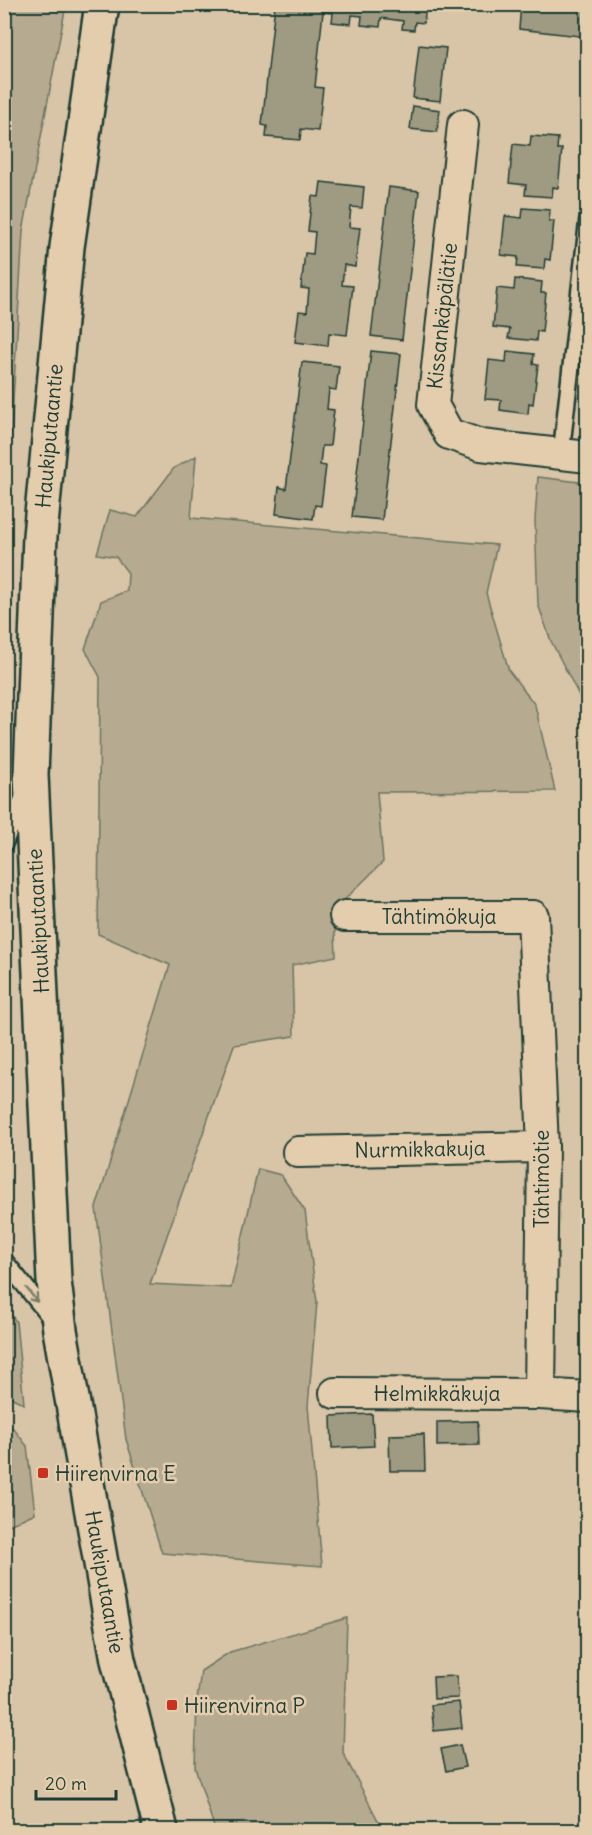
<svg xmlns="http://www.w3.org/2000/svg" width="592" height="1835" viewBox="0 0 592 1835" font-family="Delius,sans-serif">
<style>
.green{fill:#b6ab91;stroke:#6a7462;stroke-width:1.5}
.building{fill:#9f9a82;stroke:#1f3d34;stroke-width:1.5}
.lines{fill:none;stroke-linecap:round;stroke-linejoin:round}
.service-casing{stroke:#1f3d34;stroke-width:20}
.minor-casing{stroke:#1f3d34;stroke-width:34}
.secondary-casing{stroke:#1f3d34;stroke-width:38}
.service{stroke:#e4cdad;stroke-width:15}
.minor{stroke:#e4cdad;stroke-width:30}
.secondary{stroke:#e4cdad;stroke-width:33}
.oneway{stroke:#787e6a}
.poi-dot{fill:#c8321e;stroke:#e4cdad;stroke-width:2}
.labels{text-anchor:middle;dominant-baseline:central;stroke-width:5;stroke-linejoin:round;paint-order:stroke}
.street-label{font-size:21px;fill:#1f3d34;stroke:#e4cdad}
.poi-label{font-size:21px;fill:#1f3d34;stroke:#e4cdad;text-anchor:start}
</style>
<rect width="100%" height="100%" fill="#d8c4a6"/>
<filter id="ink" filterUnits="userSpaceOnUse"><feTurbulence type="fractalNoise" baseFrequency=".0167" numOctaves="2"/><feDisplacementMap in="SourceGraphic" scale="12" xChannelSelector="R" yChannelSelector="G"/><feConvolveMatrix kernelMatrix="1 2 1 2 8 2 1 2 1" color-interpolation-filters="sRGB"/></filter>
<g filter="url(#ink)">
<!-- green -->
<g class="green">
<polygon points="5,4 66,5 23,231 5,537"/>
<polygon points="196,456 191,518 497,545 486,593 509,671 535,705 555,791 377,792 383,862 334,910 336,956 292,965 294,1036 234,1045 150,1284 231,1288 258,1169 281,1175 305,1211 317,1302 308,1406 322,1566 162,1553 126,1439 96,1208 170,965 98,934 100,677 85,649 101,601 127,591 128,573 116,557 97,554 110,510 137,517 174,468"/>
<polygon points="538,477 587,483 587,711 551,641 538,604 535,520"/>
<polygon points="5,1304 16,1322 24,1404 5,1394"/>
<polygon points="4,1423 14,1429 27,1446 35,1513 5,1527"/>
<polygon points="347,1618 343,1753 383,1830 215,1830 195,1767 197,1700 201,1671 230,1652"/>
</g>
<!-- building -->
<g class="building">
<polygon points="275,4 426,4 424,23 415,22 414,30 402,29 403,21 381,18 380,27 361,25 362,16 352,15 351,24 332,22 333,13 323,12 315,87 323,88 318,131 301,129 300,140 266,137 267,126 262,125"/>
<polygon points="521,4 588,4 588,37 519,29"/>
<polygon points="419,45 446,48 440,101 413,98"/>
<polygon points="413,106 440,110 437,132 410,129"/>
<polygon points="531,136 558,138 557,149 562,149 558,188 553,187 552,197 525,195 526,185 509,183 513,144 530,146"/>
<polygon points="321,182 364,187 362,208 351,207 349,227 360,228 355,267 344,265 342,285 353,286 347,335 329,333 328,346 295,342 299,311 307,312 309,289 301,288 305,253 313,254 315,232 308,231 312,196 319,197"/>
<polygon points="389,187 419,191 402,340 371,336"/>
<polygon points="523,208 550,210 549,221 554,221 550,260 545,259 544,269 517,267 518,257 501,255 505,216 522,218"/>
<polygon points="515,279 542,282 541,293 546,293 542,332 537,331 536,341 508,338 510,329 493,327 497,288 514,290"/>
<polygon points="371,351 401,354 382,520 352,517"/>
<polygon points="507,351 534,354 533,364 538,365 533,404 529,403 528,414 500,410 501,400 485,399 489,360 506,362"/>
<polygon points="302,362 339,366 336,390 329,389 327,409 334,410 330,446 322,446 320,465 326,466 321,506 315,505 313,519 276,514 279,487 286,489"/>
<polygon points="372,1414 374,1446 332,1448 331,1416"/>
<polygon points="478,1421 479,1445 437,1446 437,1422"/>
<polygon points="424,1434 425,1471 390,1471 389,1435"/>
<polygon points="457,1676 458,1698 434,1699 433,1677"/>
<polygon points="459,1702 462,1728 434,1731 431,1705"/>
<polygon points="460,1745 465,1767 446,1771 441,1749"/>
</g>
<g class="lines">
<defs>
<g id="service">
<polyline points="561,454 588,218"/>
<polyline points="4,844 24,795"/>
<polyline points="4,1260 53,1321"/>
</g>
<g id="minor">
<polyline points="463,125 433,405 449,434 481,445 588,457"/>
<polyline points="345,916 533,916 543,1147 540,1394 588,1397"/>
<polyline points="298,1152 543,1147"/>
<polyline points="335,1393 540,1394"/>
</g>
<polyline id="secondary" points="102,4 67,247 40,536 31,775 54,1281 60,1330 118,1660 161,1830"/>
</defs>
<!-- service casing -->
<use href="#service" class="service-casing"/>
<!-- minor casing -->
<use href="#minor" class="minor-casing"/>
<!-- secondary casing -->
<use href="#secondary" class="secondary-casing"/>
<!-- service -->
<use href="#service" class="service"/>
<!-- minor -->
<use href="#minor" class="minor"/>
<!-- secondary -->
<use href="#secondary" class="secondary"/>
</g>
<!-- one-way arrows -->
<defs><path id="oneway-shaft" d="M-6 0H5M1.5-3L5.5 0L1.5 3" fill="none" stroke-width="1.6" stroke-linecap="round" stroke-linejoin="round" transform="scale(1.5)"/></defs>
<use class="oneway" href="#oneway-shaft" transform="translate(32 1295) rotate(52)"/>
</g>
<!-- markers -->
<g class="poi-dot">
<rect x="37" y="1467" width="12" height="12" rx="3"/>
<rect x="166" y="1699" width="12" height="12" rx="3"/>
</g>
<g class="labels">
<!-- street labels -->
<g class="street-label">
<text transform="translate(442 316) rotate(-84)">Kissankäpälätie</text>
<text transform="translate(49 436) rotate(-85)">Haukiputaantie</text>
<text x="439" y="916">Tähtimökuja</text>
<text transform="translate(38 921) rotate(-93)">Haukiputaantie</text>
<text transform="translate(420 1149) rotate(-1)">Nurmikkakuja</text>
<text transform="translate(541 1179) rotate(-90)">Tähtimötie</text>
<text x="437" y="1393">Helmikkäkuja</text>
<text transform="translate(105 1582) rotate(80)">Haukiputaantie</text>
</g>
<!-- poi labels -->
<g class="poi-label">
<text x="55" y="1473">Hiirenvirna E</text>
<text x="184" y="1705">Hiirenvirna P</text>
</g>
</g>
<!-- margin -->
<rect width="592" height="1835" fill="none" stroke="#e4cdad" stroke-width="24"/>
<rect x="12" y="12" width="568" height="1811" fill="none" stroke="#1f3d34" stroke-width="2" filter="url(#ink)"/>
<!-- scale -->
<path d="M36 1790v9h80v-9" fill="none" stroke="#1f3d34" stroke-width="3"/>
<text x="45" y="1790" font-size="18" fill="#1f3d34" stroke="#e4cdad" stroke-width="4.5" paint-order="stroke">20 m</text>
</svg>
